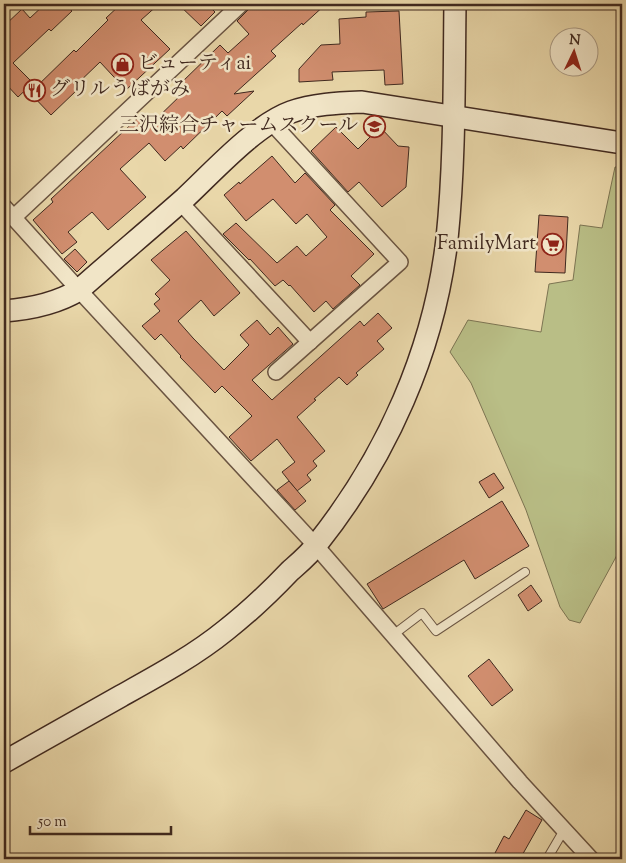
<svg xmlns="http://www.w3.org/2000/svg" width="626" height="863" viewBox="0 0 626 863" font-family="'Sorts Mill Goudy','Noto Serif JP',serif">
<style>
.green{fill:#b9be86;stroke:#7c7452}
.building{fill:#d18e6f;stroke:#40291f}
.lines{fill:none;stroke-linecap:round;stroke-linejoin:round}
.lane-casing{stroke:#6a5442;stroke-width:10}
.street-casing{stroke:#6a5442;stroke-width:18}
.secondary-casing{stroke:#40291f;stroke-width:24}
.lane{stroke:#f1e5c7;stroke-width:8}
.street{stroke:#f1e5c7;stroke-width:15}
.secondary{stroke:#f1e5c7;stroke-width:21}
.labels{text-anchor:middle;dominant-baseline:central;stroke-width:5;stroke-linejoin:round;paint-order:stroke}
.poi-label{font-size:20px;fill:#40291f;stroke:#f1e5c7;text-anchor:start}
</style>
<rect width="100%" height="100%" fill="#e9d7a9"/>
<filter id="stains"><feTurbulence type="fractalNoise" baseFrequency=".004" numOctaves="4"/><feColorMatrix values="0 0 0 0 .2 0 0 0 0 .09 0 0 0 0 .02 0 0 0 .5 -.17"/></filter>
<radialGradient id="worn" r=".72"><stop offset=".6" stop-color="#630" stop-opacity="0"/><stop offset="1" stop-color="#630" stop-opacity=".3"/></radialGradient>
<!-- green -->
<polygon class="green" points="615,167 622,167 622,546 580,623 569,620 560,607 526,510 471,383 450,352 468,320 541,332 549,284 573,280 580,225 602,228"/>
<!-- building -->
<g class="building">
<polygon points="45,4 64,4 72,11 51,31 49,29 13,63 33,83 18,97 4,82 4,26 22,9 30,18"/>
<polygon points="121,4 159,4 141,20 170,49 126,90 100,62 74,87 77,90 51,115 30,93 74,50 76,52 108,20 106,18"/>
<polygon points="178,4 207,4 215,12 201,26"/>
<polygon points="254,4 326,4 303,25 302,23 271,51 276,56 234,94 254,91 227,116 222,111 183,149 181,146 165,161 149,143 120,169 146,197 108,230 92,212 68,232 77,242 62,254 33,220 53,202 51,199 141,115 150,125 185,91 179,85 220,45 228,53 249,34 237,21"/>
<polygon points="399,11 403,84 385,85 384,70 332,72 333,80 299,82 299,69 321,45 340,44 339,19 366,17 366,12"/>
<polygon points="336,127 358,149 380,127 398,146 409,147 406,187 382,207 359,182 348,192 311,151"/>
<polygon points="272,156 295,183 305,173 335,205 330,210 374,254 351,276 360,285 333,309 326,301 314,312 290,285 289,286 283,280 275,286 250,259 249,260 223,234 236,223 277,263 297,246 306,256 327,237 307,214 296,224 273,199 246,221 224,195 239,182 240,184"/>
<polygon points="539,215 568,217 565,273 535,272"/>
<polygon points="186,231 240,293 214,316 201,300 178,321 193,338 224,370 249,345 240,335 257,320 270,335 278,327 293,344 252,380 272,400 360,321 364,326 378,313 392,328 377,341 384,349 356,373 358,375 347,385 339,377 314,399 316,400 297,417 325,451 313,461 317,466 307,475 311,480 297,491 282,472 295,462 277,439 251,461 229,437 252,416 222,386 215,393 180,357 181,356 161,334 155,340 142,326 160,311 154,304 160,299 155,294 170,280 151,260"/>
<polygon points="75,249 87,262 77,272 64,259"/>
<polygon points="494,473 504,488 489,498 479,482"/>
<polygon points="289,481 306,501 295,510 277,490"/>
<polygon points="502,501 529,546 475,579 464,560 383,609 367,584"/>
<polygon points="531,585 542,601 528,611 518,595"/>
<polygon points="489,659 513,690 492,706 468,676"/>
<polygon points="526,810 542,820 520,859 506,859 495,853 504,836 509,839"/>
</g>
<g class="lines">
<defs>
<g id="lane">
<polyline points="393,635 422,613 436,631 525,572"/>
<polyline points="547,859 564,830"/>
</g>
<g id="street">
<polyline points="271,122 400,262 276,372"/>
<polyline points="180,202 310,342"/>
<polyline points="4,207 79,290 316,546 520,782 591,859"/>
<polyline points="13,218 241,4"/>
</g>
<g id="secondary">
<path d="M 4,311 C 30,309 56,304 79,290 C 114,259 150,229 185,198 C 213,172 255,125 291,112 C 313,104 338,103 362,102 L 622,143"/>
<path d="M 4,762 C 43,740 82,718 121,696 C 157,676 194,656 226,630 C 249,612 270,592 290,571 C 299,563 310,554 317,544 C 387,456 434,351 447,239 C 455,161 454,82 455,4"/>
</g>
</defs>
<!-- lane casing -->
<use href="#lane" class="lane-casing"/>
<!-- street casing -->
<use href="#street" class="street-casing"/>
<!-- secondary casing -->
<use href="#secondary" class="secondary-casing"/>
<!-- lane -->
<use href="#lane" class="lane"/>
<!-- street -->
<use href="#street" class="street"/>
<!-- secondary -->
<use href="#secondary" class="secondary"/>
</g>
<!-- icons -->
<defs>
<symbol id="shop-ring" viewBox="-11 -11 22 22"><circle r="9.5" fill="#f1e5c7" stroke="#8f2418" stroke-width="1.5"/><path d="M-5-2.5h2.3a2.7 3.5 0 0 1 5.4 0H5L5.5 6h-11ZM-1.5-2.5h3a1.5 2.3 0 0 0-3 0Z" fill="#8f2418"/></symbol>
<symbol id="restaurant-ring" viewBox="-11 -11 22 22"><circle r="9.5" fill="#f1e5c7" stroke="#8f2418" stroke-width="1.5"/><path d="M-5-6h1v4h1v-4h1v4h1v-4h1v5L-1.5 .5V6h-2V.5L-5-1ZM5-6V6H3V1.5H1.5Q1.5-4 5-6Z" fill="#8f2418"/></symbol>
<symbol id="school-ring" viewBox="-11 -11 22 22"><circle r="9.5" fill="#f1e5c7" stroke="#8f2418" stroke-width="1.5"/><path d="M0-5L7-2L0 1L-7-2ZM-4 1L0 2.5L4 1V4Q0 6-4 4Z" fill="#8f2418"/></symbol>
<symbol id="supermarket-ring" viewBox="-11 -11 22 22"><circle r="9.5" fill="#f1e5c7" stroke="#8f2418" stroke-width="1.5"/><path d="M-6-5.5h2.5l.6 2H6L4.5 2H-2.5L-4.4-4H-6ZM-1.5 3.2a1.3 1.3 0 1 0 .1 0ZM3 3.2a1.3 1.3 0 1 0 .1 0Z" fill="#8f2418"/></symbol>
</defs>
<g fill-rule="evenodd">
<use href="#shop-ring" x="110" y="52" width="25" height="25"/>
<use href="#restaurant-ring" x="22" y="78" width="25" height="25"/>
<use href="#school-ring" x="362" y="114" width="25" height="25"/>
<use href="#supermarket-ring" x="540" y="232" width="25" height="25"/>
</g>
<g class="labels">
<!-- poi labels -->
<g class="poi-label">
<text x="138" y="64">ビューティai</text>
<text x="50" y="90">グリルうばがみ</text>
<text x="358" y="126" text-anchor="end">三沢綜合チャームスクール</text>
<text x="536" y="244" text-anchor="end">FamilyMart</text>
</g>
</g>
<!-- margin -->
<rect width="626" height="863" fill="none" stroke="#e9d7a9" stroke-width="20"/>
<rect x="5" y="5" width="616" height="853" fill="none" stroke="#40291f" stroke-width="2.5"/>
<rect x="10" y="10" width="606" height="843" fill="none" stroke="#40291f"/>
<!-- north arrow -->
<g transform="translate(574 52) rotate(4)"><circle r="24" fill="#f1e5c7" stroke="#aa9a84"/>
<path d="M0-4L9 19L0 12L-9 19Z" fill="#8f2418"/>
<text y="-8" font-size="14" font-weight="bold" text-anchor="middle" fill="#40291f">N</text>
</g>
<!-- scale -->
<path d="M30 826v8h141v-8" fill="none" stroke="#40291f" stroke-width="2.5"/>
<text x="38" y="826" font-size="15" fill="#40291f" stroke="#f1e5c7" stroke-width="4" paint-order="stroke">50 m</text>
<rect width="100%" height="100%" filter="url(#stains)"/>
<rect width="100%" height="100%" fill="url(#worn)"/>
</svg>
